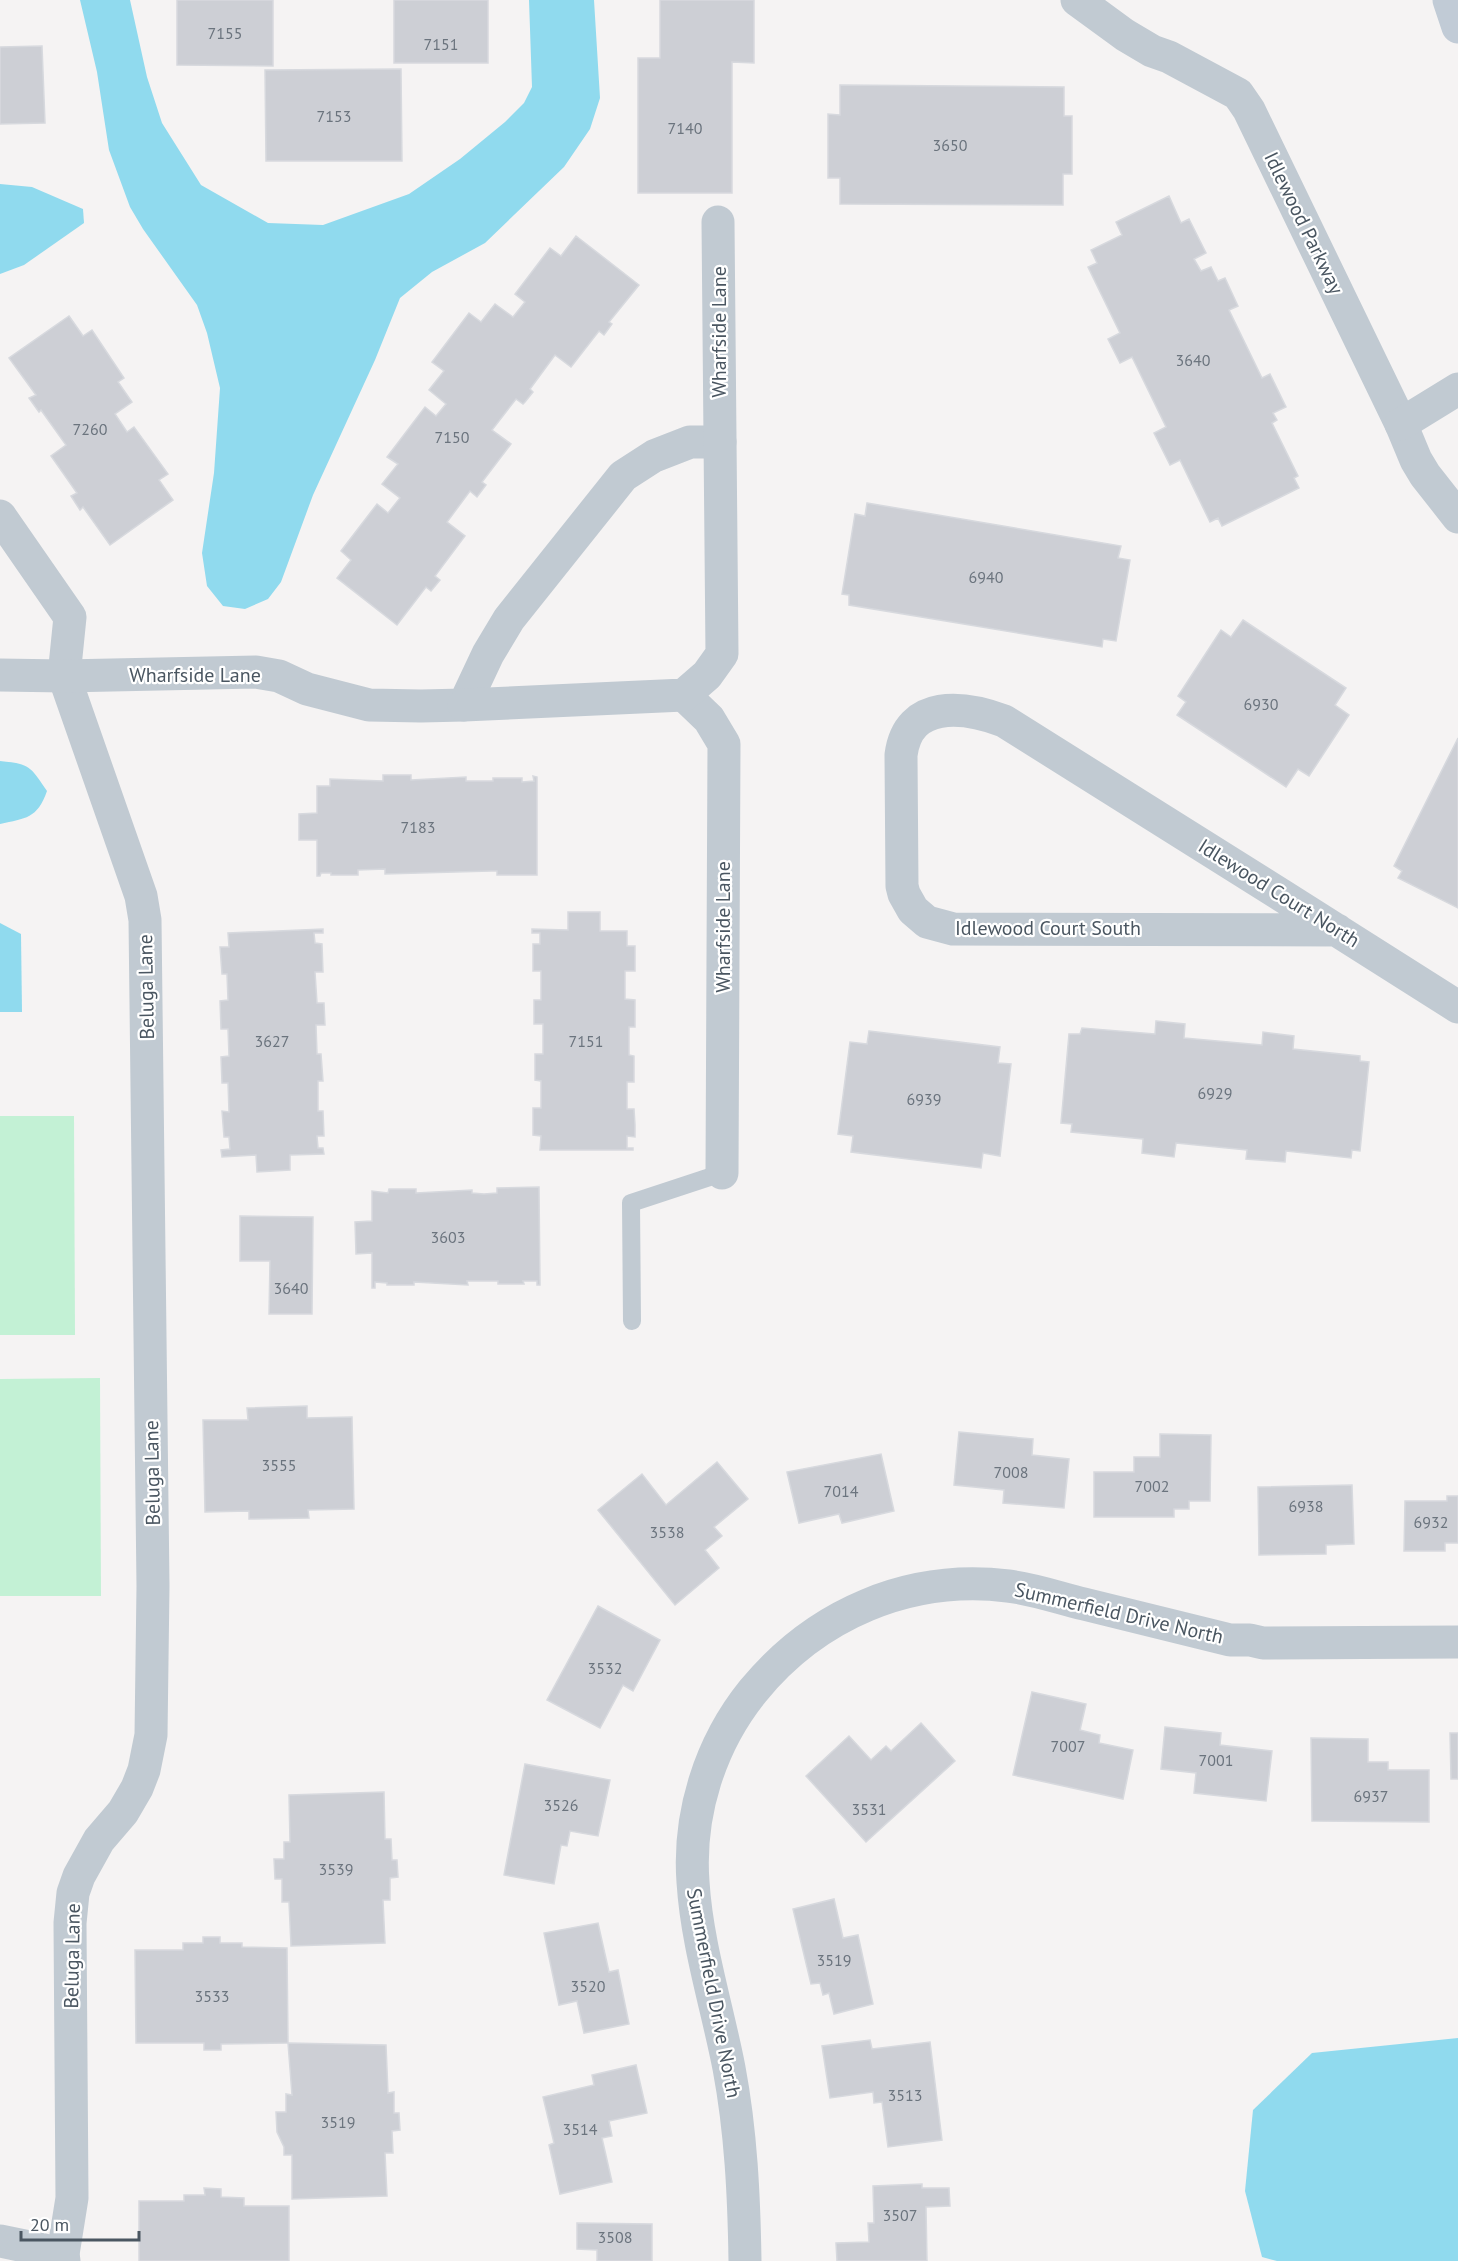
<svg xmlns="http://www.w3.org/2000/svg" width="1458" height="2261" viewBox="0 0 1458 2261" font-family="'PT Sans',sans-serif">
<style>
.green{fill:#c3f1d5}
.water{fill:#90daee}
.building{fill:#cdcfd5;stroke:#d7d9de;stroke-width:1.5}
.lines{fill:none;stroke-linecap:round;stroke-linejoin:round}
.lane{stroke:#c1cad2;stroke-width:18}
.street{stroke:#c1cad2;stroke-width:33}
.secondary{stroke:#c1cbd6;stroke-width:33}
.labels{text-anchor:middle;dominant-baseline:central;stroke-width:4.5;stroke-linejoin:round;paint-order:stroke}
.number-label{font-size:16px;fill:#6b747e}
.street-label{font-size:20px;fill:#4a5661;stroke:#fff}
</style>
<rect width="100%" height="100%" fill="#f5f3f3"/>
<!-- green -->
<g class="green">
<polygon points="0,1116 74,1116 75,1335 0,1335"/>
<polygon points="100,1378 101,1596 0,1596 0,1379"/>
</g>
<!-- water -->
<g class="water">
<polygon points="80,0 130,0 147,77 162,123 201,185 268,223 323,225 409,194 460,159 505,122 524,103 532,87 529,0 594,0 600,98 590,129 564,167 485,243 432,272 400,298 375,360 313,495 281,582 268,599 245,609 223,606 207,586 202,553 214,473 220,388 207,333 197,305 143,229 130,207 109,150 97,72"/>
<polygon points="0,184 32,187 83,209 84,223 24,265 0,274"/>
<path d="M 0,761 C 30,764 30,766 47,791 C 37,819 26,818 0,824 Z"/>
<polygon points="0,923 21,934 22,1012 0,1012"/>
<polygon points="1458,2038 1458,2261 1277,2261 1262,2257 1245,2191 1253,2110 1312,2053"/>
</g>
<!-- building -->
<g class="building">
<polygon points="177,0 273,0 273,66 177,65"/>
<rect x="394" y="0" width="94" height="63"/>
<polygon points="660,0 754,0 754,63 732,62 732,193 638,193 638,58 660,58"/>
<polygon points="42,46 45,123 0,124 0,47"/>
<polygon points="401,69 402,161 266,161 265,70"/>
<polygon points="840,85 1064,87 1064,116 1072,116 1072,174 1063,174 1063,205 840,204 840,178 828,178 828,114 840,115"/>
<polygon points="1169,196 1181,223 1189,219 1206,253 1194,259 1201,271 1211,267 1218,281 1225,278 1238,306 1229,310 1262,378 1270,374 1286,407 1273,413 1277,420 1272,423 1298,476 1294,478 1299,488 1222,526 1218,518 1210,522 1180,460 1170,465 1154,433 1166,427 1132,357 1120,363 1108,339 1120,333 1088,267 1097,263 1091,250 1122,235 1116,222"/>
<polygon points="576,236 639,285 609,322 612,324 604,335 599,331 571,367 555,355 530,389 533,392 525,402 523,404 516,399 492,430 511,444 482,482 486,485 477,497 470,491 447,522 465,536 435,576 440,580 431,591 426,587 397,625 337,578 351,560 341,551 377,504 388,513 400,498 382,484 398,464 387,457 425,407 436,416 446,404 429,390 444,371 432,362 469,313 481,322 495,304 513,317 525,302 515,294 550,248 561,256"/>
<polygon points="69,316 83,336 92,330 124,378 118,382 132,402 115,414 127,432 134,427 168,474 159,480 173,500 110,545 83,507 80,510 71,496 77,493 51,456 66,445 41,410 39,412 29,398 36,395 9,358"/>
<polygon points="867,503 1121,546 1118,558 1130,560 1116,641 1103,639 1102,647 849,605 849,595 842,594 855,514 865,516"/>
<polygon points="1243,620 1346,688 1335,705 1349,715 1309,776 1298,769 1286,787 1177,715 1186,702 1178,696 1221,630 1231,637"/>
<polygon points="1458,738 1458,908 1398,878 1402,871 1394,866"/>
<polygon points="383,775 411,775 411,780 466,777 466,781 493,781 493,778 522,778 522,782 534,781 533,776 537,777 537,875 497,875 497,871 491,871 385,874 385,869 358,870 358,875 331,875 331,873 321,873 320,876 317,876 317,840 299,840 299,814 317,813 317,786 330,786 330,779 383,781"/>
<polygon points="568,912 600,912 600,931 627,931 627,946 635,946 635,971 625,971 625,999 635,1000 635,1027 629,1027 629,1055 634,1056 634,1082 627,1082 627,1109 634,1109 635,1125 635,1137 627,1136 627,1148 633,1148 633,1150 540,1150 541,1136 533,1135 533,1108 541,1108 541,1081 535,1080 535,1054 543,1054 543,1024 534,1024 534,1000 541,1000 541,971 533,971 533,944 540,944 540,933 532,933 532,929 568,930"/>
<polygon points="323,929 323,933 314,933 315,943 322,944 323,972 315,972 317,1003 324,1003 325,1025 316,1025 317,1054 321,1054 323,1081 318,1081 318,1111 323,1111 324,1136 317,1136 318,1148 323,1148 324,1154 290,1155 290,1170 257,1172 256,1155 222,1157 221,1150 230,1149 229,1137 224,1137 222,1111 229,1112 228,1083 222,1083 221,1057 229,1056 228,1029 221,1029 220,1001 228,1000 227,974 222,974 220,947 229,947 228,933"/>
<polygon points="1156,1021 1185,1024 1184,1038 1262,1045 1263,1032 1294,1036 1293,1049 1360,1056 1360,1061 1369,1062 1360,1151 1352,1150 1351,1158 1286,1151 1285,1162 1246,1159 1247,1150 1176,1143 1174,1157 1142,1153 1143,1139 1071,1132 1072,1124 1061,1123 1069,1034 1080,1034 1082,1028 1155,1034"/>
<polygon points="869,1031 1000,1047 998,1063 1011,1064 1000,1156 983,1153 981,1168 851,1152 853,1136 838,1134 850,1042 867,1044"/>
<polygon points="539,1187 540,1285 537,1285 537,1281 523,1281 524,1284 498,1284 498,1281 467,1281 468,1285 414,1282 414,1285 387,1285 387,1283 375,1282 375,1288 372,1288 372,1253 356,1254 355,1222 372,1221 372,1191 388,1193 389,1189 416,1189 416,1193 472,1190 472,1193 484,1194 497,1193 497,1188"/>
<polygon points="240,1216 313,1217 312,1314 269,1314 270,1261 240,1261"/>
<polygon points="307,1406 307,1418 352,1417 354,1509 308,1510 309,1518 249,1519 249,1511 205,1512 203,1420 248,1420 247,1408"/>
<polygon points="959,1432 1033,1439 1032,1455 1069,1459 1064,1508 1003,1503 1004,1490 954,1485"/>
<polygon points="1160,1434 1211,1435 1210,1501 1189,1501 1189,1509 1174,1509 1174,1517 1094,1517 1094,1472 1134,1472 1134,1457 1160,1457"/>
<polygon points="881,1454 894,1511 842,1523 839,1514 799,1523 787,1472"/>
<polygon points="717,1462 748,1499 714,1527 722,1536 705,1550 719,1568 675,1605 598,1510 642,1474 666,1505"/>
<polygon points="1352,1485 1354,1544 1326,1545 1326,1554 1259,1555 1258,1487"/>
<polygon points="1447,1496 1458,1496 1458,1543 1445,1543 1445,1551 1404,1551 1405,1501 1447,1501"/>
<polygon points="598,1606 660,1640 633,1691 623,1685 600,1728 547,1700"/>
<polygon points="1032,1692 1086,1704 1080,1730 1100,1735 1099,1743 1133,1750 1123,1799 1013,1775"/>
<polygon points="921,1723 955,1761 866,1842 806,1776 849,1736 871,1760 886,1746 891,1751"/>
<polygon points="1165,1727 1221,1733 1220,1745 1272,1751 1266,1801 1194,1793 1196,1773 1161,1769"/>
<polygon points="1450,1733 1458,1733 1458,1779 1451,1779"/>
<polygon points="1311,1738 1368,1739 1368,1762 1388,1762 1388,1770 1429,1770 1429,1822 1312,1821"/>
<polygon points="525,1764 610,1780 598,1836 570,1831 567,1846 561,1845 554,1884 504,1875"/>
<polygon points="384,1792 385,1839 391,1839 392,1860 397,1860 398,1877 390,1878 390,1900 383,1900 385,1943 291,1946 289,1902 282,1902 282,1879 275,1879 274,1859 284,1859 284,1842 290,1842 289,1795"/>
<polygon points="834,1899 843,1938 858,1935 873,2004 834,2014 829,1993 823,1995 820,1983 811,1984 793,1909"/>
<polygon points="598,1923 609,1972 618,1970 629,2024 584,2033 577,2001 559,2005 544,1933"/>
<polygon points="203,1937 220,1937 220,1943 242,1943 242,1947 287,1948 288,2043 221,2044 221,2050 204,2050 204,2043 136,2043 135,1950 183,1950 183,1943 203,1943"/>
<polygon points="870,2040 872,2049 930,2042 942,2140 888,2147 882,2102 874,2103 873,2092 830,2098 822,2046"/>
<polygon points="288,2043 386,2045 388,2093 394,2092 394,2113 399,2113 400,2130 392,2131 393,2153 385,2153 387,2196 292,2199 292,2155 284,2155 284,2147 277,2132 276,2112 286,2112 286,2094 292,2095"/>
<polygon points="636,2065 647,2113 609,2121 612,2136 602,2138 612,2182 560,2194 549,2145 554,2143 543,2097 594,2085 592,2075"/>
<polygon points="922,2184 922,2188 949,2188 950,2206 926,2207 927,2261 837,2261 836,2243 869,2242 868,2223 874,2223 873,2186"/>
<polygon points="204,2188 221,2189 221,2197 244,2198 244,2206 289,2206 289,2261 139,2261 139,2201 184,2201 184,2195 205,2195"/>
<polygon points="577,2223 652,2224 652,2261 597,2261 597,2250 577,2249"/>
</g>
<g class="lines">
<!-- lane -->
<polyline class="lane" points="632,1321 631,1203 722,1173"/>
<!-- street -->
<g class="street">
<polyline points="1077,0 1125,35 1152,51 1169,57 1238,94 1249,110 1401,424 1416,460 1425,475 1458,517"/>
<polyline points="1401,424 1458,389"/>
<polyline points="0,516 70,617 64,676 141,896 145,920 153,1586 151,1735 144,1770 137,1788 123,1812 99,1840 79,1876 73,1893 70,1923 72,2198 63,2254 64,2261"/>
<polyline points="0,675 64,676 256,672 279,676 307,689 369,705 421,706 464,705 488,654 509,619 623,476 654,456 690,442 720,442"/>
<polyline points="684,695 709,719 724,744 722,1173"/>
<polyline points="464,705 684,695 707,675 722,654 718,222"/>
<path d="M 1337,930 L 953,929 L 927,922 L 913,910 L 904,894 L 902,886 L 901,755 C 908,699 964,706 1004,721 C 1156,816 1307,911 1458,1007"/>
<polyline points="0,2241 63,2254"/>
<path d="M 745,2261 C 744,2196 741,2132 729,2068 C 717,2006 697,1945 693,1882 C 688,1814 710,1744 753,1691 C 816,1614 909,1574 1008,1586 C 1034,1589 1059,1598 1084,1604 C 1133,1616 1181,1628 1230,1640 L 1250,1640 L 1263,1643 L 1458,1642"/>
</g>
<!-- secondary -->
<polyline class="secondary" points="1449,0 1458,27"/>
</g>
<g class="labels">
<!-- number labels -->
<g class="number-label">
<text x="225" y="33">7155</text>
<text x="441" y="44">7151</text>
<text x="334" y="116">7153</text>
<text x="685" y="128">7140</text>
<text x="950" y="145">3650</text>
<text x="1193" y="360">3640</text>
<text x="90" y="429">7260</text>
<text x="452" y="437">7150</text>
<text x="986" y="577">6940</text>
<text x="1261" y="704">6930</text>
<text x="418" y="827">7183</text>
<text x="272" y="1041">3627</text>
<text x="586" y="1041">7151</text>
<text x="1215" y="1093">6929</text>
<text x="924" y="1099">6939</text>
<text x="448" y="1237">3603</text>
<text x="291" y="1288">3640</text>
<text x="279" y="1465">3555</text>
<text x="1011" y="1472">7008</text>
<text x="1152" y="1486">7002</text>
<text x="841" y="1491">7014</text>
<text x="1306" y="1506">6938</text>
<text x="1431" y="1522">6932</text>
<text x="667" y="1532">3538</text>
<text x="605" y="1668">3532</text>
<text x="1068" y="1746">7007</text>
<text x="1216" y="1760">7001</text>
<text x="1371" y="1796">6937</text>
<text x="561" y="1805">3526</text>
<text x="869" y="1809">3531</text>
<text x="336" y="1869">3539</text>
<text x="834" y="1960">3519</text>
<text x="588" y="1986">3520</text>
<text x="212" y="1996">3533</text>
<text x="905" y="2095">3513</text>
<text x="338" y="2122">3519</text>
<text x="580" y="2129">3514</text>
<text x="900" y="2215">3507</text>
<text x="615" y="2237">3508</text>
</g>
<!-- street labels -->
<g class="street-label">
<text transform="translate(1304 223) rotate(64)">Idlewood Parkway</text>
<text transform="translate(719 332) rotate(-90)">Wharfside Lane</text>
<text x="195" y="675">Wharfside Lane</text>
<text transform="translate(1279 893) rotate(32)">Idlewood Court North</text>
<text transform="translate(723 927) rotate(-90)">Wharfside Lane</text>
<text x="1048" y="928">Idlewood Court South</text>
<text transform="translate(146 987) rotate(-91)">Beluga Lane</text>
<text transform="translate(152 1473) rotate(-91)">Beluga Lane</text>
<text transform="translate(1119 1613) rotate(13)">Summerfield Drive North</text>
<text transform="translate(72 1956) rotate(-89)">Beluga Lane</text>
<text transform="translate(714 1993) rotate(79)">Summerfield Drive North</text>
</g>
</g>
<!-- scale -->
<path d="M21 2231v9h118v-9" fill="none" stroke="#4a5661" stroke-width="3"/>
<text x="30" y="2231" font-size="18" fill="#4a5661" stroke="#ffffff" stroke-width="4.5" paint-order="stroke">20 m</text>
</svg>
